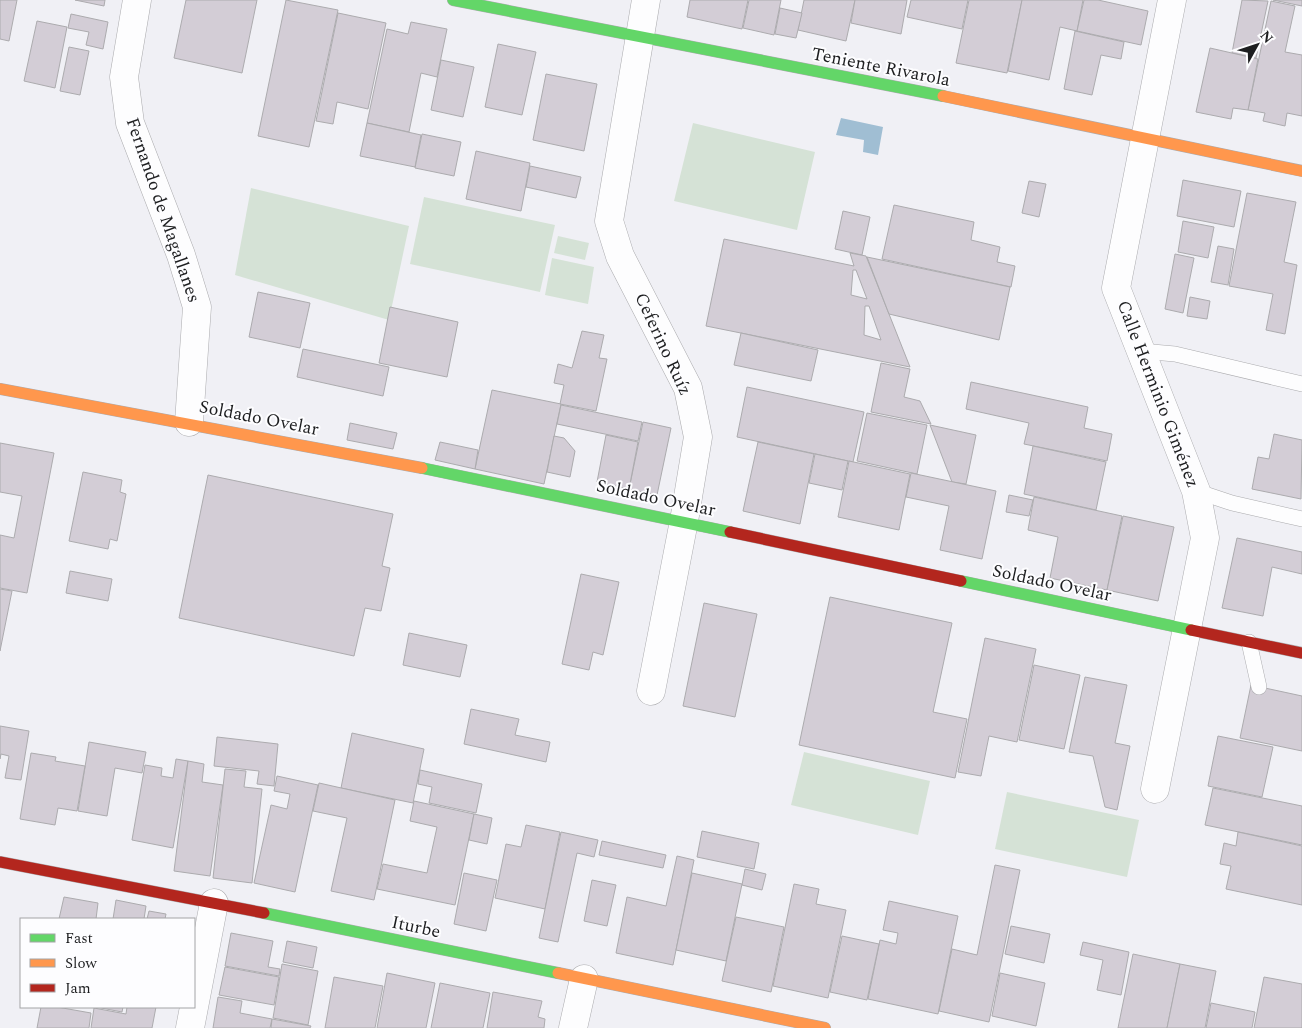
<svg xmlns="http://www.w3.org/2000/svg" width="1302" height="1028" viewBox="0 0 1302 1028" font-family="Spectral,serif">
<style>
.green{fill:#d5e2d6}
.water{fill:#a0bed3}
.building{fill:#d3cdd6;stroke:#acabae;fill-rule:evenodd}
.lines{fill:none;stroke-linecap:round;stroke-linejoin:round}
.lane-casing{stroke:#ababae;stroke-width:16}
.street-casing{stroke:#ababae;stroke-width:29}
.fast-casing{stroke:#ababae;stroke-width:12}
.slow-casing{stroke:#ababae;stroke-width:12}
.jam-casing{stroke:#ababae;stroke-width:12}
.lane{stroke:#fdfdfe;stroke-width:15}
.street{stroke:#fdfdfe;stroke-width:28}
.fast{stroke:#63d668;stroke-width:11}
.slow{stroke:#ff974d;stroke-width:11}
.jam{stroke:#b3261e;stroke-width:11}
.labels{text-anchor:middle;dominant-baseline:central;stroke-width:4;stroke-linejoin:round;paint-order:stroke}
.street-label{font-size:18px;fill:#1d1e20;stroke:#fdfdff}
</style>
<rect width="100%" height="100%" fill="#f0f0f5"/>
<!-- green -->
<g class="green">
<polygon points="693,123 815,152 797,230 674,201"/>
<polygon points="251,188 409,226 389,320 235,275"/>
<polygon points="424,197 555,225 540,292 410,264"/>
<polygon points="558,236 589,243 585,260 554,253"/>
<polygon points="552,258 594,267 588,304 545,295"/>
<polygon points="804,752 930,781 918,835 791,805"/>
<polygon points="1007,792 1139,820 1127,877 995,849"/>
</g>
<!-- water -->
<polygon class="water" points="841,118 883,127 878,155 863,152 864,140 836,135"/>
<!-- building -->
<g class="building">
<polygon points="0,0 17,0 9,41 0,39"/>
<polygon points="75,0 105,0 104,6"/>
<polygon points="186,0 257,0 242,73 174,58"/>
<polygon points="286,0 338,10 309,147 258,136"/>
<polygon points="690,0 748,0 742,29 687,17"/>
<polygon points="749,0 781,0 774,35 743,28"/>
<polygon points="804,0 855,0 846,41 798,30"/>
<polygon points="855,0 907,0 901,34 851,23"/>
<polygon points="911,0 968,0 962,29 907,17"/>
<polygon points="969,0 1022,0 1007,73 956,63"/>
<polygon points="1022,0 1083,0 1077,31 1060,27 1049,80 1008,71"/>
<polygon points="1084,0 1098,0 1148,11 1141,45 1077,31"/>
<polygon points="1242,0 1268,1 1256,58 1232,53"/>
<polygon points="1273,0 1302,0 1302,6"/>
<polygon points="1271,1 1295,6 1285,52 1302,55 1302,116 1287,113 1285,126 1263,121 1265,113 1248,110"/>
<polygon points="780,8 802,13 796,38 775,34"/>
<polygon points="338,13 386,23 368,109 337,102 333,124 316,121"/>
<polygon points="71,14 108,22 103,49 86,45 89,32 68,28"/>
<polygon points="37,21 67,27 55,88 24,81"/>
<polygon points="411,22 447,29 437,77 421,73 409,132 367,123 387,29 408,34"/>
<polygon points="1075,31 1124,42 1121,59 1101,55 1092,95 1064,89"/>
<polygon points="498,44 536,52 522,115 485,107"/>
<polygon points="69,47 89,51 80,95 60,91"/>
<polygon points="1210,48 1258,59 1248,110 1233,108 1231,119 1196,112"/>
<polygon points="441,60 474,67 463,117 431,110"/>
<polygon points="546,74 597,84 584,151 533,140"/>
<polygon points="367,123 421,135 415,167 360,156"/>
<polygon points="422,134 461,142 454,176 415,168"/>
<polygon points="476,151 530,163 521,211 466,199"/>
<polygon points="530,166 581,177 576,198 526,187"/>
<polygon points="1183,180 1241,191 1234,227 1177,216"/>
<polygon points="1029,181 1046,184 1039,217 1022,213"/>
<polygon points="1247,193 1296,202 1284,262 1297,265 1285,334 1266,330 1273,294 1229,286"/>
<polygon points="894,205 974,222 971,240 1000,247 997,262 1015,266 1011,287 882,259"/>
<polygon points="843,211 870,217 862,255 835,249"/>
<polygon points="1183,221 1214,227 1208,258 1178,252"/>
<path d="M 724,239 L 854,266 L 850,253 L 866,256 L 910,367 L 706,326 ZM 853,270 L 856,270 L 867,299 L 851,295 ZM 865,306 L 869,306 L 881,340 L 864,335 Z"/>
<polygon points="1218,246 1234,249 1228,285 1211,282"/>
<polygon points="1175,254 1194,258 1183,313 1165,309"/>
<polygon points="867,257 1010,287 999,340 889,314"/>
<polygon points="258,292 310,303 300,348 249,337"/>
<polygon points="1190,297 1210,301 1207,319 1187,316"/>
<polygon points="390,307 458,322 447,377 379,363"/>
<polygon points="582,331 604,335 599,358 607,359 596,411 560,404 564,385 554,383 558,364 572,368"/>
<polygon points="741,333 818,350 811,381 734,365"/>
<polygon points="303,349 389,367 383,396 297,377"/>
<polygon points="881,363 910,369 904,397 920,401 931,424 871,412"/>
<polygon points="971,382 1088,407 1084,428 1112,434 1107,461 1024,444 1029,423 966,409"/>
<polygon points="747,387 864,412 853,462 737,437"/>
<polygon points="492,390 561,404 544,484 475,469"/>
<polygon points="561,405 642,422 638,441 557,424"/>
<polygon points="867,413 927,425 917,474 857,461"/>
<polygon points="643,422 671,428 657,495 629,489"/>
<polygon points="350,423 397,433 393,449 347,440"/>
<polygon points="930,425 976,435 966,484 952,482"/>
<polygon points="1274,434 1302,440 1301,499 1252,489 1258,457 1269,459"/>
<polygon points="606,435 638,442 629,489 597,482"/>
<polygon points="554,436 564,438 575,451 570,477 547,472"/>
<polygon points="440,442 478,450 475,469 435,460"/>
<polygon points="758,442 814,454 800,524 743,511"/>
<polygon points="0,443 54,453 27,593 0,588 0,535 14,538 22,496 0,492"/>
<polygon points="1033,446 1106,462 1096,510 1024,494"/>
<polygon points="815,454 848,461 842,490 809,483"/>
<polygon points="849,461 910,474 899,530 838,517"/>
<polygon points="83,472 122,480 120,492 126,494 117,541 110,539 108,549 69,541"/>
<polygon points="911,473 996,491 982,559 940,550 949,506 906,497"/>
<polygon points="208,475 393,514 382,566 390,568 381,611 365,608 354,656 179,618"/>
<polygon points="1009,495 1033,500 1029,516 1006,512"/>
<polygon points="1034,497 1122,516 1107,590 1050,578 1058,537 1028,530"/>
<polygon points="1123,516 1174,527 1158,601 1107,590"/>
<polygon points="1237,538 1302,552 1302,574 1272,567 1263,616 1222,608"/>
<polygon points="70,571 112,579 108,601 66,593"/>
<polygon points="581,574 619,582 603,655 593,652 589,670 562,664"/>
<polygon points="0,589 12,591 0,651"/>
<polygon points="830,597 952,623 933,712 967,719 955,778 799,745"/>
<polygon points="704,603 757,614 735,717 683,706"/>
<polygon points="409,633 467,645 460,677 403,665"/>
<polygon points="985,638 1036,649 1017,742 989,736 981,776 958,772"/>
<polygon points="1034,665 1080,675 1064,749 1019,740"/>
<polygon points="1085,677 1127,685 1115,743 1130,746 1117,810 1105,807 1093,756 1069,752"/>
<polygon points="1251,685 1302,696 1302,751 1240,738"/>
<polygon points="471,709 519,719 515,735 550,742 546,762 464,744"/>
<polygon points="0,726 29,731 21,780 5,778 9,756 1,754 0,759"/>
<polygon points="352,733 424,749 413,803 341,788"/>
<polygon points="1218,736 1273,747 1262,797 1208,786"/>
<polygon points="217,737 278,744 274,786 257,784 259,771 214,766"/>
<polygon points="89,742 146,752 142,773 115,768 107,816 78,811"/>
<polygon points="31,753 56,757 55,761 85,766 77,811 58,808 55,825 20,819"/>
<polygon points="176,759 188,761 173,848 132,840 145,765 162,768 161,776 173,778"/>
<polygon points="188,761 204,764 202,782 223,785 210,876 174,871"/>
<polygon points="225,769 246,771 244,787 262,789 252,883 213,878"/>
<polygon points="420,770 482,784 476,813 429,803 432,787 418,784"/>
<polygon points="277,776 318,785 295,892 254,883 271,805 287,809 290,794 274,791"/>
<polygon points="319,783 395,800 374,900 331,891 347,818 313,811"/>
<polygon points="1213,788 1302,806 1302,845 1205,825"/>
<polygon points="414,801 474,814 455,905 377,889 383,864 427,873 437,827 410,821"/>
<polygon points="474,814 492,818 487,844 469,840"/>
<polygon points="526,825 560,832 545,909 495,898 506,844 521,847"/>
<polygon points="702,831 759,843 754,869 697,857"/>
<polygon points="561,832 598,840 594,857 577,853 558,942 539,938"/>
<polygon points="1238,832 1302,846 1302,905 1226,889 1231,866 1220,864 1224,843 1236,846"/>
<polygon points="602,841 666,855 663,868 599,855"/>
<polygon points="677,856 694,860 673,965 616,953 627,897 666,906"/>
<polygon points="995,865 1020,870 989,1022 939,1011 952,949 977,955"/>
<polygon points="745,869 766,874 762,890 742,885"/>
<polygon points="464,873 497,880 486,931 454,924"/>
<polygon points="692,873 742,884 726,961 676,950"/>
<polygon points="592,880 616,885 607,926 584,921"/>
<polygon points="794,884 819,889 816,904 846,910 828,998 773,986"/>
<polygon points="64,897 98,903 96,919 59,919"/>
<polygon points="116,900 146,906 144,919 113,919"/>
<polygon points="889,901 958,916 938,1014 868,999 880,940 896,944 898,933 883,930"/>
<polygon points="149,911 166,914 165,919 147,919"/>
<polygon points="736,917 784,927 771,992 722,981"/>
<polygon points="1011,926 1050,934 1044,963 1005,954"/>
<polygon points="231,933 273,941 268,967 280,969 279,976 225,966"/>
<polygon points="842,936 879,944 867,1000 830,992"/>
<polygon points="287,941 317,947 313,968 283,962"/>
<polygon points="1083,942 1129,952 1121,995 1097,990 1103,960 1080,955"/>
<polygon points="1133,954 1180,964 1167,1028 1118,1028"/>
<polygon points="282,964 318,971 308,1025 273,1018"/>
<polygon points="1180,964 1216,971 1205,1028 1167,1028"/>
<polygon points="225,967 279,977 274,1005 219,995"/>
<polygon points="387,973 435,983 426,1028 377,1028"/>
<polygon points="1000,973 1045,983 1036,1026 992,1016"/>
<polygon points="334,977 383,986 375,1028 325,1028"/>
<polygon points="1264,977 1302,984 1302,1028 1254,1028"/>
<polygon points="440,983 490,993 483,1028 431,1028"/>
<polygon points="493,992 542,1001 538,1017 545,1019 544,1028 487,1028"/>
<polygon points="218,997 242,1001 240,1013 272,1019 270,1028 213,1028"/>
<polygon points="1211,1003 1255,1012 1252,1028 1206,1028"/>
<polygon points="41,1007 57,1007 91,1013 89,1028 37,1028"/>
<polygon points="96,1007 123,1007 122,1012"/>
<polygon points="127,1007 156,1007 152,1028 91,1028 94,1008 126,1014"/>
<polygon points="272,1019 311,1026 310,1028 271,1028"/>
</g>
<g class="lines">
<defs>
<g id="lane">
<polyline points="1141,351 1175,354 1302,384"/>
<polyline points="1196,491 1232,503 1302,519"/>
<polyline points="1249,642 1259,687"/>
</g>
<g id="street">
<polyline points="137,0 124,77 130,123 181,255 197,307 189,422"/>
<polyline points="646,0 609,221 620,256 688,388 698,437 684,521 651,691"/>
<polyline points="1155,789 1205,538 1196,491 1116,288 1172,0"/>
<polyline points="190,1028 214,903"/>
<polyline points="573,1028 584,979"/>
</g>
<g id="fast">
<polyline points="453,0 943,96"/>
<polyline points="422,468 730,532"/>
<polyline points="961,581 1191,630"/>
<polyline points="264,913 558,973"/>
</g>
<g id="slow">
<polyline points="943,96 1302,171"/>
<polyline points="0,389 422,468"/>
<polyline points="558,973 825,1028"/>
</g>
<g id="jam">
<polyline points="730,532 961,581"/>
<polyline points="1191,630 1302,653"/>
<polyline points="0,862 264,913"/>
</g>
</defs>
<!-- lane casing -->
<use href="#lane" class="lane-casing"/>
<!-- street casing -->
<use href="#street" class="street-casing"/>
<!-- fast casing -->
<use href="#fast" class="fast-casing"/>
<!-- slow casing -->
<use href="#slow" class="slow-casing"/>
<!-- jam casing -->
<use href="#jam" class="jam-casing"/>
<!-- lane -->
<use href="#lane" class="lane"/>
<!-- street -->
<use href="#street" class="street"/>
<!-- fast -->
<use href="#fast" class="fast"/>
<!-- slow -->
<use href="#slow" class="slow"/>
<!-- jam -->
<use href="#jam" class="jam"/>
</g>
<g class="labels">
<!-- street labels -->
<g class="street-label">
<text transform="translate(881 67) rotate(11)">Teniente Rivarola</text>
<text transform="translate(163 210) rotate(71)">Fernando de Magallanes</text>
<text transform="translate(663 344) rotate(65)">Ceferino Ruíz</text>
<text transform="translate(1158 394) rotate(69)">Calle Herminio Giménez</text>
<text transform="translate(259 418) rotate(11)">Soldado Ovelar</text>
<text transform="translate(656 498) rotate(12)">Soldado Ovelar</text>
<text transform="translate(1052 583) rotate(12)">Soldado Ovelar</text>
<text transform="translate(416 927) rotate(12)">Iturbe</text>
</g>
</g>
<!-- legend -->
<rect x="20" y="918" width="175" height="90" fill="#fdfdff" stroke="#a3a4a6"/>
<rect x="30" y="934" width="25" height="8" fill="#63d668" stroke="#a3a4a6"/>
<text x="65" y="943" font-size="15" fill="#1d1e20">Fast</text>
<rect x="30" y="959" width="25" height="8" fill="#ff974d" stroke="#a3a4a6"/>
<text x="65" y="968" font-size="15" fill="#1d1e20">Slow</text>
<rect x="30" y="984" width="25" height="8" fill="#b3261e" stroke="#a3a4a6"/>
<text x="65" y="993" font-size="15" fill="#1d1e20">Jam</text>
<!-- north arrow -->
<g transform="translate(1257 45) rotate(50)" stroke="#fdfdff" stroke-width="4" paint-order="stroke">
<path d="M0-4L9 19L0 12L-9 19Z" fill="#1d1e20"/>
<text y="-8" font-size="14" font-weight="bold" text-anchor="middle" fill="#1d1e20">N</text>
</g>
</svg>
